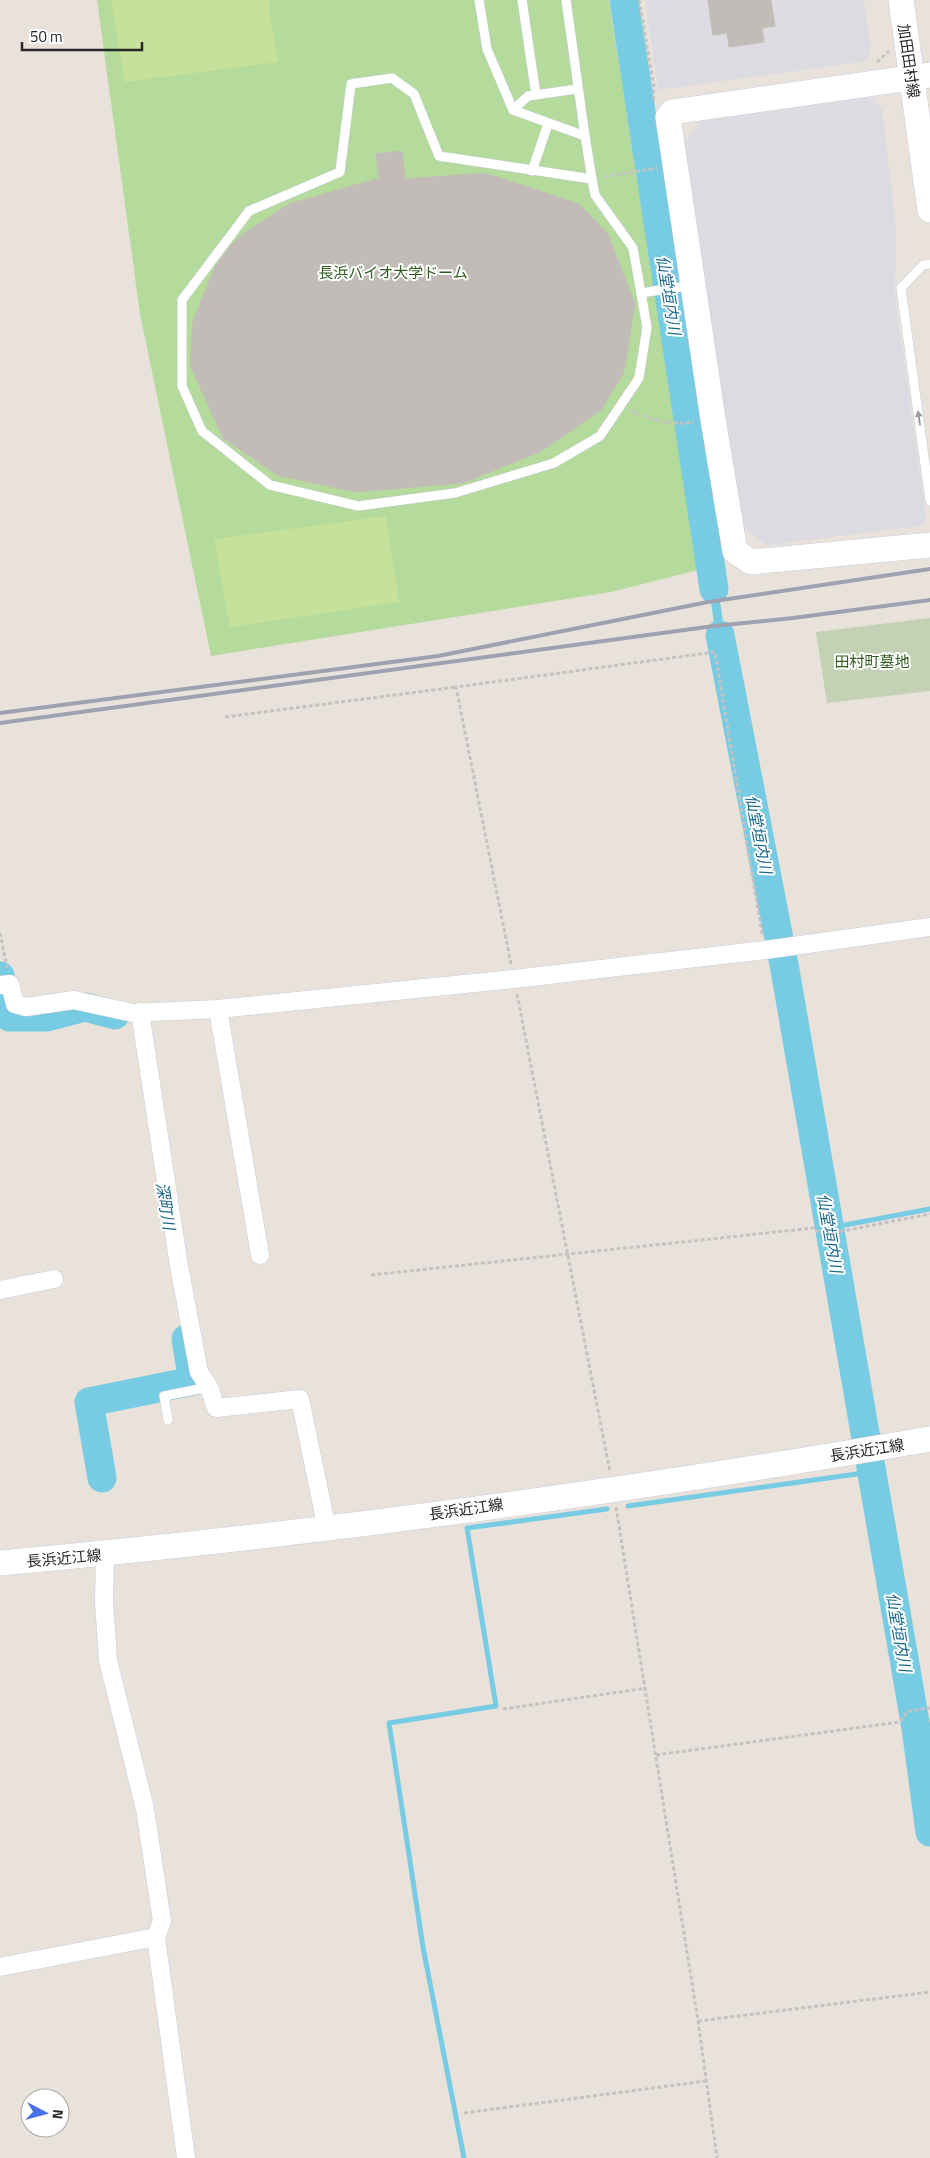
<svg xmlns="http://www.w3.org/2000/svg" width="930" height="2158" viewBox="0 0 930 2158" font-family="'Titillium Web','Noto Sans JP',sans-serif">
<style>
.industrial{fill:#dddbe2}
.green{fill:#b5db9c}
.cemetery{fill:#c3d1b4}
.pitch{fill:#c6e199}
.water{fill:#77cbe2}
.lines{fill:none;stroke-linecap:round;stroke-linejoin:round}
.stream{stroke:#77cbe2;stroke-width:5}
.river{stroke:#77cbe2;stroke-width:29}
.building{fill:#c1bcb7;stroke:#c4beb5}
.lane-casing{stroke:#c9cdd8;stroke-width:10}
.street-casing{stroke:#c9cdd8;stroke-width:19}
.secondary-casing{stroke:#c9cdd8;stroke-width:26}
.path{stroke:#c3c3c3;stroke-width:3;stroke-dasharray:4 2.5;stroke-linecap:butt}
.lane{stroke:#fff;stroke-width:9}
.street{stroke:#fff;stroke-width:18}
.secondary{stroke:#fff;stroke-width:25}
.rail{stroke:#9ea2b0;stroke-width:4}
.oneway{fill:#9e9e9e}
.labels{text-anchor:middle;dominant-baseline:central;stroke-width:4;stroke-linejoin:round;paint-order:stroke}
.street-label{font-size:15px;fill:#282828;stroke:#fff}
.park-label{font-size:15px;fill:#305d20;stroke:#fff}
.water-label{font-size:16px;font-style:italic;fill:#1a698a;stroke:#fff}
</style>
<rect width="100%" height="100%" fill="#e9e2db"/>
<!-- industrial -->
<g class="industrial">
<polygon points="645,0 864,0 871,48 868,61 658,90"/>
<polygon points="868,96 882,109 896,227 895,296 926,517 922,526 767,545 743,527 684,143 703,118"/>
</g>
<!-- green -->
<polygon class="green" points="97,0 609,0 698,570 611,592 211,656 140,314"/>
<!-- cemetery -->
<polygon class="cemetery" points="930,618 930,691 827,703 816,632"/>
<!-- pitch -->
<g class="pitch">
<polygon points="111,0 268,0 278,62 125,82"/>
<polygon points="386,516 399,602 230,627 214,539"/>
</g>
<!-- water -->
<polygon class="water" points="718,589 725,635 716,636 709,590"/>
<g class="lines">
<!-- stream -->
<g class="stream">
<polyline points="829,1228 930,1209"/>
<polyline points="628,1506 871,1472"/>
<polyline points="464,2158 423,1947 389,1723 496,1706 467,1528 607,1509"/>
</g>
<!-- river -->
<g class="river">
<polyline points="624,0 714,589"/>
<polyline points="720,635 785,970 916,1728 930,1832"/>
<polyline points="0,976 9,1017 47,1017 85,1007 115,1015"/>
<polyline points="102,1478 89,1402 193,1381 186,1339"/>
</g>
</g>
<!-- building -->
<g class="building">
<polygon points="708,0 771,0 775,26 762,28 764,42 729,47 727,33 713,35"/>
<polygon points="402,151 405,179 485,173 579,204 608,234 635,304 624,372 601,410 542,451 463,483 355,492 277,475 223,438 190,365 193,321 215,267 232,244 244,233 289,204 379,178 376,154"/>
</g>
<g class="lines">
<defs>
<g id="lane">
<polyline points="479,0 487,49 513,110 585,136 592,179"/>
<polyline points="522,0 536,95"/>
<polyline points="566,0 585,136"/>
<polygon points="392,78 414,94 439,156 592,179 595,195 633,248 647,327 639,378 600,436 554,463 455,493 358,506 270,485 202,431 182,386 182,300 249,211 340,172 351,84"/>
<polyline points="513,110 528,96 577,89"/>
<polyline points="532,171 548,124"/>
<polyline points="930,264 923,265 901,288 930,501"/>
<polyline points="641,293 693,285"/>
<polyline points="168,1420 164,1396 209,1387"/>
</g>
<g id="street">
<polyline points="0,985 10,984 15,1004 26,1007 74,1000 133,1013 218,1009 514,979 765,950 930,927"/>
<polyline points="218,1009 260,1255"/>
<polyline points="140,1012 179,1266 199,1372 209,1387 216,1408 300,1399 327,1529"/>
<polyline points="0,1290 54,1279"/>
<polyline points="105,1555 104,1602 108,1660 145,1809 162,1921 156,1937 186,2158"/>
<polyline points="0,1967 156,1937"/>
</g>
<g id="secondary">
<polyline points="901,0 930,210"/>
<polyline points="930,75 672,112 668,117 713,419 735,551 751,562 930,545"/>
<path d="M 0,1563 C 311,1535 622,1492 930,1439"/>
</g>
</defs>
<!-- lane casing -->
<use href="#lane" class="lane-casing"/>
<!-- street casing -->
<use href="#street" class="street-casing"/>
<!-- secondary casing -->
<use href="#secondary" class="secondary-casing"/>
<!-- path -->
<g class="path">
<polyline points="639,0 654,87 653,98 658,98"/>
<polyline points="877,62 889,51"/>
<polyline points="604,177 657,168"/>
<path d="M 630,410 C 650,420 671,426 694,422"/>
<polyline points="225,717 456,687"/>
<polyline points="0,933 7,968"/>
<polyline points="511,964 456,687 715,652 762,934"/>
<polyline points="517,994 610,1472"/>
<polyline points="371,1275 814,1228 822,1235 930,1214"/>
<polyline points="616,1507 698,2021 717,2158"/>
<polyline points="503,1709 646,1688"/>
<polyline points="656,1755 900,1722 908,1711 930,1708"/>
<polyline points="698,2021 930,1992"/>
<polyline points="464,2113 706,2081"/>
</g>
<!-- lane -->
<use href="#lane" class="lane"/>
<!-- street -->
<use href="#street" class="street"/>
<!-- secondary -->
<use href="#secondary" class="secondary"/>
<!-- rail -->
<g class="rail">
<polyline points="0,713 438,656 708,602 930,569"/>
<polyline points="0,723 714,626 793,618 930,600"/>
</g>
</g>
<!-- one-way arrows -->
<defs><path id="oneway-solid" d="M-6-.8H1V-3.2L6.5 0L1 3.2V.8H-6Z" transform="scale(1.25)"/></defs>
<use class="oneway" href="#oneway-solid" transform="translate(919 418) rotate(-98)"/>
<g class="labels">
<!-- street labels -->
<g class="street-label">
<text transform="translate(909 61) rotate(82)">加田田村線</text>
<text transform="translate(867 1450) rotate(-9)">長浜近江線</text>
<text transform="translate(466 1509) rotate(-8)">長浜近江線</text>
<text transform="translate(64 1558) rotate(-5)">長浜近江線</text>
</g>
<!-- park labels -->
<g class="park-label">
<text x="393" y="272">長浜バイオ大学ドーム</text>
<text x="872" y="661">田村町墓地</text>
</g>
<!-- water labels -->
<g class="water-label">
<text transform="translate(669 295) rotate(81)">仙堂垣内川</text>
<text transform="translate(759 834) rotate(79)">仙堂垣内川</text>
<text transform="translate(166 1206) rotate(81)">深町川</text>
<text transform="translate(830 1233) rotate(80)">仙堂垣内川</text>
<text transform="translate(899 1632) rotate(80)">仙堂垣内川</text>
</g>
</g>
<!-- north arrow -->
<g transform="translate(45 2113) rotate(96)"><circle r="24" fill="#ffffff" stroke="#a9a9a9"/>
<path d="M0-4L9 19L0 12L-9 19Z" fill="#4a6fe7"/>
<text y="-8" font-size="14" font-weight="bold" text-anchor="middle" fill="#282828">N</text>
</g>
<!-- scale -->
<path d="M22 42v8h120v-8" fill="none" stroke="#282828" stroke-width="2.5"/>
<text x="30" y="42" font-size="15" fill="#282828" stroke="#ffffff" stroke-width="4" paint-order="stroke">50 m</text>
</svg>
